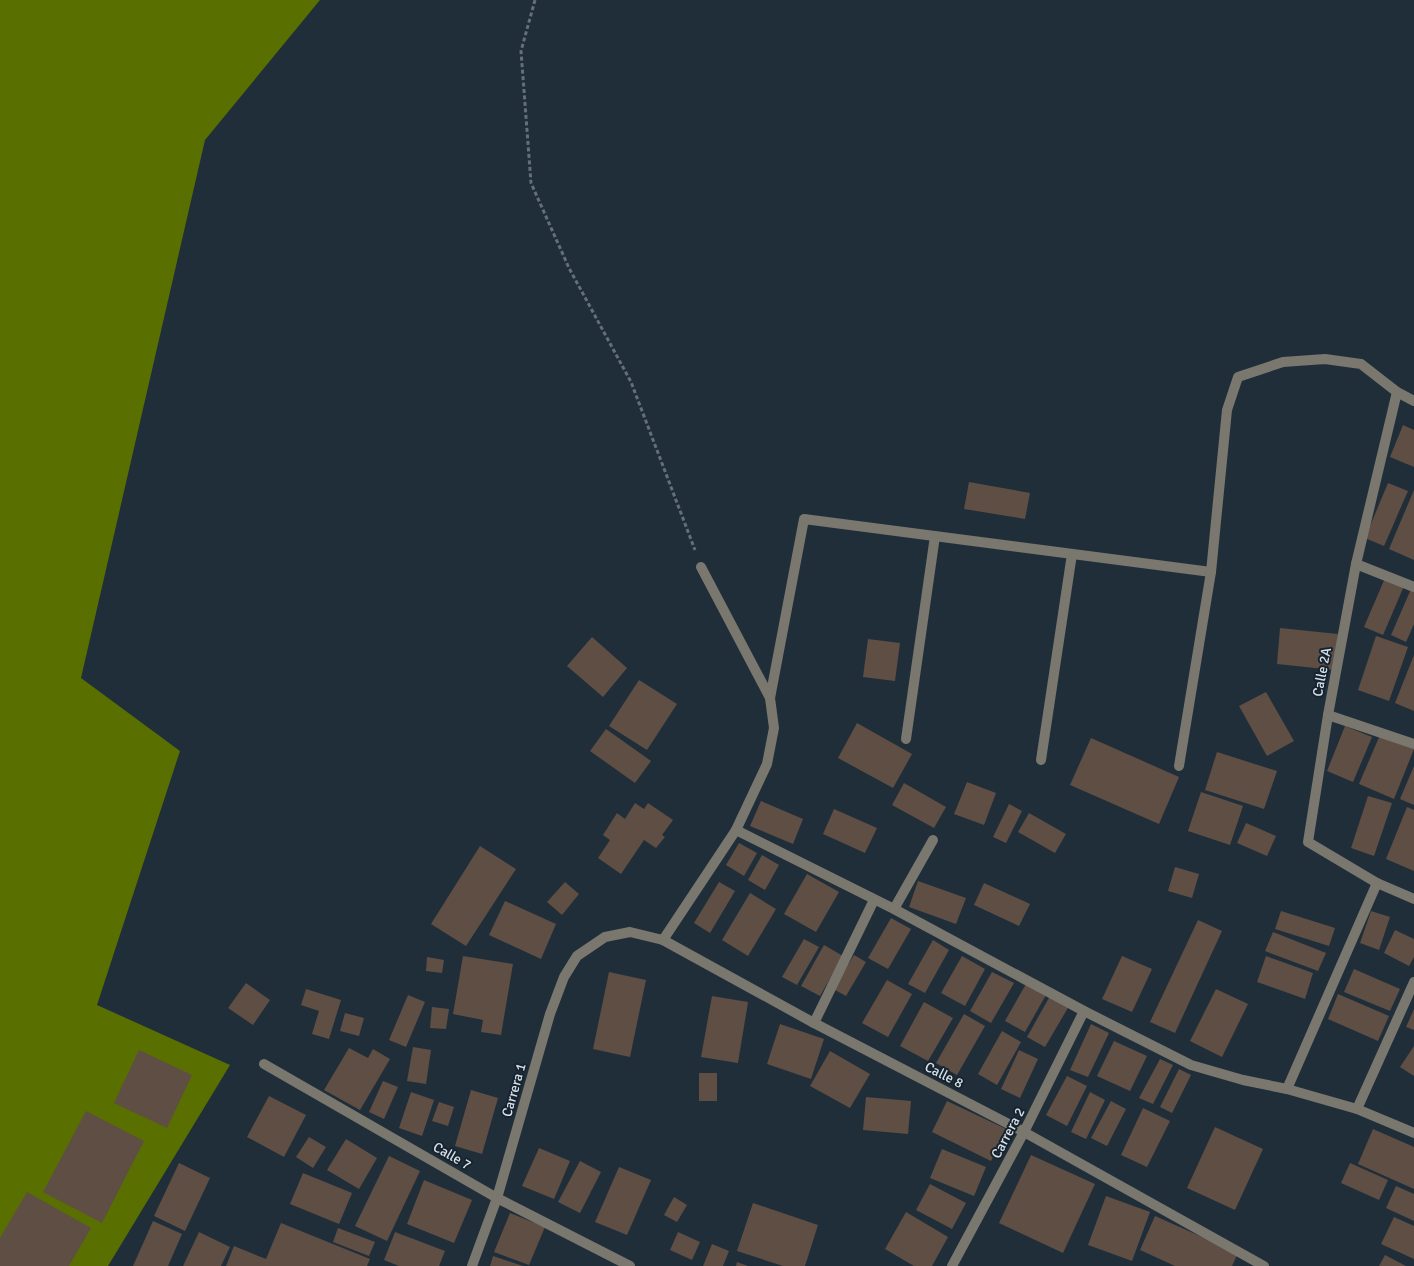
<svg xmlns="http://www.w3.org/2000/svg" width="1414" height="1266" viewBox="0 0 1414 1266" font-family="Signika,sans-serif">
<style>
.forest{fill:#596f00}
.building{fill:#5f4e43}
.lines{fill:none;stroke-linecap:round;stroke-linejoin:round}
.path{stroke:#636f7a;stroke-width:3;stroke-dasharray:4 2.5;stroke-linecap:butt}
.minor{stroke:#79776e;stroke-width:10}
.labels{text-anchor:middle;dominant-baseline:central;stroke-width:4;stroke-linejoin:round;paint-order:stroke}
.street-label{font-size:14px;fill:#d7e0e8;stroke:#17242f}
</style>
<rect width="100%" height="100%" fill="#202e3a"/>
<!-- forest -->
<polygon class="forest" points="0,0 320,0 205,140 81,678 180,751 97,1005 230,1065 108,1266 0,1266"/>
<!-- building -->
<g class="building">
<polygon points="1403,425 1414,430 1414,467 1390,457"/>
<polygon points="969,482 1030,493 1025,519 964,509"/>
<polygon points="1388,483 1408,491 1384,546 1365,538"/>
<polygon points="1414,490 1414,560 1389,549"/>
<polygon points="1385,578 1404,586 1383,635 1364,627"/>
<polygon points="1411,589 1414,590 1414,624 1406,642 1391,635"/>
<polygon points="1280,628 1338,634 1334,670 1277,664"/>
<polygon points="1376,636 1408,647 1389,701 1358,690"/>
<polygon points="592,637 627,668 603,697 567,666"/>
<polygon points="868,639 900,643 895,681 863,677"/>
<polygon points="1414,655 1414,711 1395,703"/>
<polygon points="639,680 677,704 647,750 609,726"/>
<polygon points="1266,692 1294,741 1267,756 1239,706"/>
<polygon points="857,723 912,754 893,788 838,758"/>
<polygon points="1345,726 1372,737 1353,782 1327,771"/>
<polygon points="606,729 651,761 635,783 590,751"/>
<polygon points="1380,735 1414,749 1394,799 1359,784"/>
<polygon points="1091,738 1179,777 1159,824 1070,785"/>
<polygon points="1217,752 1277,771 1264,809 1205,790"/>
<polygon points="1414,766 1414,805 1400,799"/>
<polygon points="967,782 996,793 984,825 954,814"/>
<polygon points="904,783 946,807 934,828 892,805"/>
<polygon points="1201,792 1243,806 1230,845 1188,831"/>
<polygon points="1368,796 1392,803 1374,856 1351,848"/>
<polygon points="761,801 803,819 793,844 750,826"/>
<polygon points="635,803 644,809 648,803 673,820 662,835 665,837 656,848 644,840 621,874 598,858 610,840 603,835 617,813 625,819"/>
<polygon points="1009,804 1022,811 1006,843 993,837"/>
<polygon points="1407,807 1414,810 1414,871 1386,859"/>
<polygon points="834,809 877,828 865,853 823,834"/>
<polygon points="1029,813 1066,834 1055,853 1018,832"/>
<polygon points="1246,823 1276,836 1267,856 1237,843"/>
<polygon points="739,843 757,853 744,876 726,865"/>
<polygon points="480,846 516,869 466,946 431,924"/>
<polygon points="762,855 779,865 765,890 748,880"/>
<polygon points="1175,867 1199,874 1192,898 1168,891"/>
<polygon points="807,874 839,892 816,932 784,914"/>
<polygon points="918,881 966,898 956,924 909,907"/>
<polygon points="565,882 579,894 562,915 547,902"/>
<polygon points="719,882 735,891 710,933 694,923"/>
<polygon points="984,883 1030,904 1019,926 974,905"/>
<polygon points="750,893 776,909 748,956 722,940"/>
<polygon points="505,901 556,924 541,959 489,935"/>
<polygon points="1281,911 1335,928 1329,946 1275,929"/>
<polygon points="1371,911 1390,917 1379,950 1360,943"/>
<polygon points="891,918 911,929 888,969 868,958"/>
<polygon points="1198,920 1222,931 1175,1033 1150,1022"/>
<polygon points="1395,930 1414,939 1414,957 1409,966 1384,953"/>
<polygon points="1273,932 1326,953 1318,971 1265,951"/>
<polygon points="804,939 819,947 797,985 782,977"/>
<polygon points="933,940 949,950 925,993 908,984"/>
<polygon points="824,945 843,956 820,996 801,986"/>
<polygon points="854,955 866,962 846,996 833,989"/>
<polygon points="463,956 513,964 501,1035 481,1032 483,1020 453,1014"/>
<polygon points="962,956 985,969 965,1006 941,993"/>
<polygon points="1122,956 1152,969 1132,1012 1102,999"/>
<polygon points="1266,956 1313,973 1305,999 1257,982"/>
<polygon points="427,957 444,960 442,973 426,971"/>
<polygon points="1354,969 1400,989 1390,1011 1344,992"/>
<polygon points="609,972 646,980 630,1057 593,1049"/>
<polygon points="992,972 1014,983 991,1023 970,1011"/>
<polygon points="887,980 912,994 888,1037 862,1023"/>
<polygon points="246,983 270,1000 253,1025 228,1008"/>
<polygon points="1026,984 1046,995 1025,1032 1005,1021"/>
<polygon points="306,989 341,1000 329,1039 312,1034 319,1011 301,1005"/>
<polygon points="1216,989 1248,1004 1222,1057 1190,1041"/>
<polygon points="1338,994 1389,1016 1378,1041 1328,1019"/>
<polygon points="408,995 425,1002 406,1047 389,1040"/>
<polygon points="712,996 748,1002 738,1063 701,1057"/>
<polygon points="1050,996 1069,1006 1045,1047 1027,1037"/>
<polygon points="924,1002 953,1018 928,1061 900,1046"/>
<polygon points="432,1007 449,1009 446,1029 430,1028"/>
<polygon points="1414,1009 1414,1030 1406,1027"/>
<polygon points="345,1013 364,1018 359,1036 340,1031"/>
<polygon points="964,1014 985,1026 957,1075 936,1063"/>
<polygon points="780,1024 824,1039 811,1079 767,1064"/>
<polygon points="1091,1024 1109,1033 1088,1077 1070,1070"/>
<polygon points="1002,1031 1021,1042 997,1085 978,1074"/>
<polygon points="1114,1041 1147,1056 1130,1091 1097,1076"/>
<polygon points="1414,1046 1414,1076 1400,1067"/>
<polygon points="413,1047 431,1050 426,1084 407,1081"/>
<polygon points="349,1048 368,1058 373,1049 390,1059 360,1110 324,1090"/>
<polygon points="139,1050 192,1075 167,1128 114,1103"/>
<polygon points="1019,1050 1038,1059 1020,1098 1001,1089"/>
<polygon points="830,1051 870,1074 850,1108 810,1086"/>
<polygon points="1160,1059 1173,1065 1153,1104 1139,1098"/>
<polygon points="1179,1069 1191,1075 1172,1113 1160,1107"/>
<rect x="699" y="1073" width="18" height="28"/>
<polygon points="1067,1076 1087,1086 1067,1126 1046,1115"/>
<polygon points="383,1081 398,1087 384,1119 369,1112"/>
<polygon points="471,1090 498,1098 482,1154 455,1146"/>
<polygon points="411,1092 434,1100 422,1136 399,1128"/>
<polygon points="1090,1092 1105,1100 1086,1139 1071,1132"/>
<polygon points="269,1096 306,1115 284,1157 247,1137"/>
<polygon points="866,1097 911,1101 908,1134 863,1130"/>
<polygon points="947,1101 1006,1129 991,1161 932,1132"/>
<polygon points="1111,1101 1126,1109 1107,1146 1091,1138"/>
<polygon points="439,1102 454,1107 448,1126 432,1121"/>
<polygon points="1143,1108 1170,1121 1147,1167 1121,1155"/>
<polygon points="86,1111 144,1141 102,1223 43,1192"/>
<polygon points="1215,1127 1263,1149 1235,1210 1187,1188"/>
<polygon points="1373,1129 1414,1147 1414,1189 1358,1164"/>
<polygon points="309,1137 326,1147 313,1168 296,1157"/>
<polygon points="346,1139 377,1158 359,1189 327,1170"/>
<polygon points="539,1148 570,1161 554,1199 522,1186"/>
<polygon points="942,1149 986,1167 974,1196 930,1178"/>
<polygon points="1031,1155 1095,1184 1063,1253 999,1223"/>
<polygon points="389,1156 420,1171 387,1241 355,1226"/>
<polygon points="580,1161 601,1172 580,1213 558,1202"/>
<polygon points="179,1163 210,1178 185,1231 154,1216"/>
<polygon points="1350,1163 1388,1180 1379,1200 1341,1183"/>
<polygon points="619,1167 651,1180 627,1235 595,1222"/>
<polygon points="303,1173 352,1193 339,1224 290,1204"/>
<polygon points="424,1180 472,1200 454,1243 407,1224"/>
<polygon points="930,1184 966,1203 952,1229 916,1210"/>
<polygon points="1396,1186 1414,1194 1414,1221 1386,1208"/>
<polygon points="27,1192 91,1228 69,1266 0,1266 0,1238"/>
<polygon points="1106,1196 1150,1212 1132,1261 1088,1245"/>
<polygon points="674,1197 687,1205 677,1222 664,1215"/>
<polygon points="753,1203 818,1225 805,1266 783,1266 737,1251"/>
<polygon points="906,1212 948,1237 932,1266 914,1266 885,1249"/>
<polygon points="510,1213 545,1227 529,1265 494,1252"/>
<polygon points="1155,1216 1238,1253 1232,1266 1175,1266 1140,1250"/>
<polygon points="1394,1217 1414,1226 1414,1259 1381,1244"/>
<polygon points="153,1221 182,1234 168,1266 133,1266"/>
<polygon points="281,1223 370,1259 367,1266 226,1266 234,1246 266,1259"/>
<polygon points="338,1228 375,1242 369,1256 333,1242"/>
<polygon points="199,1232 230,1247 221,1266 183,1266"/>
<polygon points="395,1232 445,1251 439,1266 399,1266 384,1260"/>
<polygon points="678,1232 700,1242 692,1260 670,1250"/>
<polygon points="712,1244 729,1251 723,1266 703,1266"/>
<polygon points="1385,1255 1406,1266 1379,1266"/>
<polygon points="493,1256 523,1266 490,1266"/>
<polygon points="737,1262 748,1266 736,1266"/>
</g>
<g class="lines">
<!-- path -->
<polyline class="path" points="535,0 521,51 531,183 569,268 631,382 695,550"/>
<!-- minor -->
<g class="minor">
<polyline points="1397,392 1356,564 1328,715 1308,842 1377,883 1414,899"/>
<polyline points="1356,564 1414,587"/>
<polyline points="770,698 804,519 1211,572"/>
<polyline points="1328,715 1414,744"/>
<polyline points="906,739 935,536"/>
<polyline points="1041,760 1072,554"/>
<polyline points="1179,766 1211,572 1227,410 1238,377 1283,362 1325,359 1361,364 1397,392 1414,401"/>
<polyline points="736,830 894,909 1084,1011 1191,1065 1243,1080 1287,1089 1357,1109 1414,1133"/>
<polyline points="894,909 933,840"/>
<polyline points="663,940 736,830 767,764 774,728 770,698 701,567"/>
<polyline points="814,1023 874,900"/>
<polyline points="264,1064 497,1198 630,1266"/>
<polyline points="1287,1089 1377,883"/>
<polyline points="1357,1109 1414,982"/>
<polyline points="472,1266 497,1198 550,1014 564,977 577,956 605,937 630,932 663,940 814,1023 1024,1132 1264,1266"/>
<polyline points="952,1266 1024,1132 1084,1011"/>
</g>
</g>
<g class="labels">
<!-- street labels -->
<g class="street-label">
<text transform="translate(1322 672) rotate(-79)">Calle 2A</text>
<text transform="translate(944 1075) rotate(27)">Calle 8</text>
<text transform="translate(514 1090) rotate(-74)">Carrera 1</text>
<text transform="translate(1008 1133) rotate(-62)">Carrera 2</text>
<text transform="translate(452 1156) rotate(30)">Calle 7</text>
</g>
</g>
</svg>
